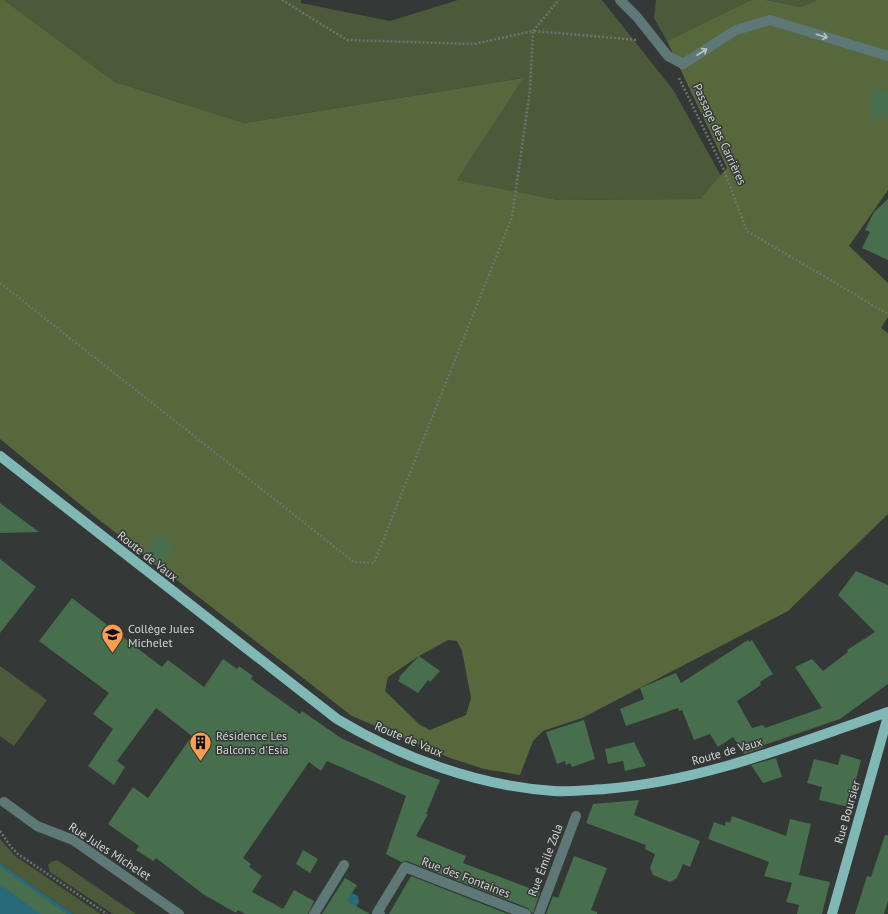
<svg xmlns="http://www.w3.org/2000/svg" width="888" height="914" viewBox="0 0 888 914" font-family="'PT Sans',sans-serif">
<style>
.green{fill:#4d5a3a}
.forest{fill:#57683c;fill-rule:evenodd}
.water{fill:#296978}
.building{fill:#476e4d}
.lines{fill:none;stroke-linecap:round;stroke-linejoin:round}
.path{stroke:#6e7170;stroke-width:2.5;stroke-dasharray:2 2;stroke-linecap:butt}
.minor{stroke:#5d7877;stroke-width:10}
.major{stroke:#80b8b6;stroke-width:10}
.oneway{stroke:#bbc3c2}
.labels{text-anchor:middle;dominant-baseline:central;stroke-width:3;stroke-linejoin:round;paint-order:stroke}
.street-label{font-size:12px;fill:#d3d6d5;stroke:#343836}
.poi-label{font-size:12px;fill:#d3d6d5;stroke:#343836;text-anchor:start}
</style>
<rect width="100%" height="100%" fill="#343836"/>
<!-- green -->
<g class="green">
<polygon points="4,0 301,0 301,3 390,21 458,0 602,0 674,91 721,176 700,199 558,200 456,180 522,78 244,123 115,82"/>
<polygon points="656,0 751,0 667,41 654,18"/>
<polygon points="766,0 817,0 801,7"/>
<polygon points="0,666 47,700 14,746 0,736"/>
<polygon points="0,839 15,856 101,914 73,914 0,863"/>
<polygon points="57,860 136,914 113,914 50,872 48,865 51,862"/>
</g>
<!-- forest -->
<path class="forest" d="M 0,0 L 4,0 L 115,82 L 244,123 L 523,78 L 457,180 L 558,200 L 700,199 L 727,168 L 667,41 L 751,0 L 766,0 L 801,7 L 817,0 L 888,0 L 888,190 L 849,246 L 888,283 L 888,317 L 881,328 L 888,333 L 888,514 L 788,611 L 582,718 L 543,731 L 533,741 L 520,775 L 484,769 L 450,758 L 352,716 L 98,519 L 0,439 ZM 448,640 L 457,641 L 462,651 L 471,698 L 466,715 L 430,730 L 420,725 L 385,691 L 388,677 L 419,656 Z"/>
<!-- water -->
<g class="water">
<polygon points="0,863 73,914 0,914"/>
<polygon points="352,893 358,896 359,902 352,914 339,914 347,895"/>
</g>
<!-- building -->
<g class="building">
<polygon points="878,86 888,94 888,121 881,115 872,125 869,98"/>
<polygon points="888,199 888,260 862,248 870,232 865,230 874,212"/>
<polygon points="0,503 39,532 0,533"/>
<polygon points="160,534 175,548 159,568 143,555"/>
<polygon points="0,559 36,587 0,633"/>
<polygon points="856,571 888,585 888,684 840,719 761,746 765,747 744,754 733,737 718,747 710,734 694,740 682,710 679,711 678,708 626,726 620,709 644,699 640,688 676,673 681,683 748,640 749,642 752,640 773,674 760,682 761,685 737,701 752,728 763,725 765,728 822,708 795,667 812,659 823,671 848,652 847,650 875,632 838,595"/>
<polygon points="72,598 162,667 168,660 204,687 223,659 237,669 239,666 253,676 251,679 300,714 302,711 341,738 399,765 440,780 426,814 428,814 416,836 466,856 463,863 540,892 533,914 528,908 407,861 401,862 386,854 406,796 327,761 321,771 309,762 243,858 251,864 249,867 262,876 252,892 283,909 294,890 314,901 308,914 245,914 238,910 236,913 203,894 156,858 153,861 136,850 139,846 108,824 133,787 148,798 192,736 156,708 117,761 125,767 114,785 88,766 113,729 93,714 109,693 39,641"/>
<polygon points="419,656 440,671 430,682 428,680 418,693 398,681 400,678 399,677"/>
<polygon points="584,720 595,759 572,767 570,763 566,765 565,761 557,764 546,732"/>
<polygon points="634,742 646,766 625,771 623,761 608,764 605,749"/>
<polygon points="841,754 861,760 849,807 819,800 822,787 807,783 814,759 838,765"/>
<polygon points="776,758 782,777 763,783 751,765"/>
<polygon points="639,800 634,815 700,841 690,867 683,864 677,878 670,882 653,875 650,868 655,854 645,849 646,845 586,823 593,804"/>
<polygon points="732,816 786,836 790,819 811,824 799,875 830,882 822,914 797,914 799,905 786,902 792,883 764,876 769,862 708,839 714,822 725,826 726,821 730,823"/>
<polygon points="885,835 888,835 888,901 884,914 855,914 867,876 871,877"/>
<polygon points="303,850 318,859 310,873 296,864"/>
<polygon points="574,856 607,868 591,910 597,912 597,914 546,914 553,896 558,898"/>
<polygon points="0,867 67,914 40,914 0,884"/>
<polygon points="411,876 508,914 389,914"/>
<polygon points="345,878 357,885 347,901 370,914 322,914"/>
</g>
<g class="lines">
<!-- path -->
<g class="path">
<polyline points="282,0 347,40 474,44 533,31 559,0"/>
<polyline points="679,78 724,170 747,231 888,314"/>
<polyline points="0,283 354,562 374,563 512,217 530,90 533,31 638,40"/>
<polyline points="0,831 11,847 18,854 107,914"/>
</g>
<!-- minor -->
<g class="minor">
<polyline points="620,0 637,17 668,56 683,64 736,30 770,20 888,56"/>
<polyline points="4,802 37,826 73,840 179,914"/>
<polyline points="314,914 344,865"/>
<polyline points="380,914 377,913 405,867 526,914"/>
<polyline points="539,914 576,816"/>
</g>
<!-- major -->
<g class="major">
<path d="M 0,456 L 337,719 C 402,758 478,786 554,791 C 571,792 588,790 605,789 C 704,781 795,744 888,712"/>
<polyline points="832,914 888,716"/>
</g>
</g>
<!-- one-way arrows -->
<defs><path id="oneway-shaft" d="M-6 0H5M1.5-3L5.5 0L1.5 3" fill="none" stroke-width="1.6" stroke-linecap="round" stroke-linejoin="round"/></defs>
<g class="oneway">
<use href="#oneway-shaft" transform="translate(822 36) rotate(17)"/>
<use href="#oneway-shaft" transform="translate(702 52) rotate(-33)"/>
</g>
<!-- icons -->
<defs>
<symbol id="school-pin" viewBox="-11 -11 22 30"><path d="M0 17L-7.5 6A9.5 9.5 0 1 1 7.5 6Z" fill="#fb9e50" stroke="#343836"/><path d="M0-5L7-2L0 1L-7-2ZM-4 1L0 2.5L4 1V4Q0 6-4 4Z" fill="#111"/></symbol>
<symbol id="building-pin" viewBox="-11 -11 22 30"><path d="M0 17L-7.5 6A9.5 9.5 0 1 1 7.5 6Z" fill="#fb9e50" stroke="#343836"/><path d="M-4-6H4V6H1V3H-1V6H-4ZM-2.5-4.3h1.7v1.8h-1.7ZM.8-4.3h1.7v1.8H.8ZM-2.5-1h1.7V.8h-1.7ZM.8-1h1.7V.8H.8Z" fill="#111"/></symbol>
</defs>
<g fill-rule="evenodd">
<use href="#school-pin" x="100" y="622" width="25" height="34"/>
<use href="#building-pin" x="188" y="730" width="25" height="34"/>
</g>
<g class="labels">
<!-- street labels -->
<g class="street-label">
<text transform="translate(720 134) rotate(65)">Passage des Carrières</text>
<text transform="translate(148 556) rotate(38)">Route de Vaux</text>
<text transform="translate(409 739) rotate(23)">Route de Vaux</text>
<text transform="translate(727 751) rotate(-16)">Route de Vaux</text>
<text transform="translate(847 812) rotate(-74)">Rue Boursier</text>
<text transform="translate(110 851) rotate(33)">Rue Jules Michelet</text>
<text transform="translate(545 860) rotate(-69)">Rue Émile Zola</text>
<text transform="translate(466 877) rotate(21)">Rue des Fontaines</text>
</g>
<!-- poi labels -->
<g class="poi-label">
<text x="128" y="628">Collège Jules<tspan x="128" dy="14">Michelet</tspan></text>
<text x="216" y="735">Résidence Les<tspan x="216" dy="14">Balcons d'Esia</tspan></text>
</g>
</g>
</svg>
